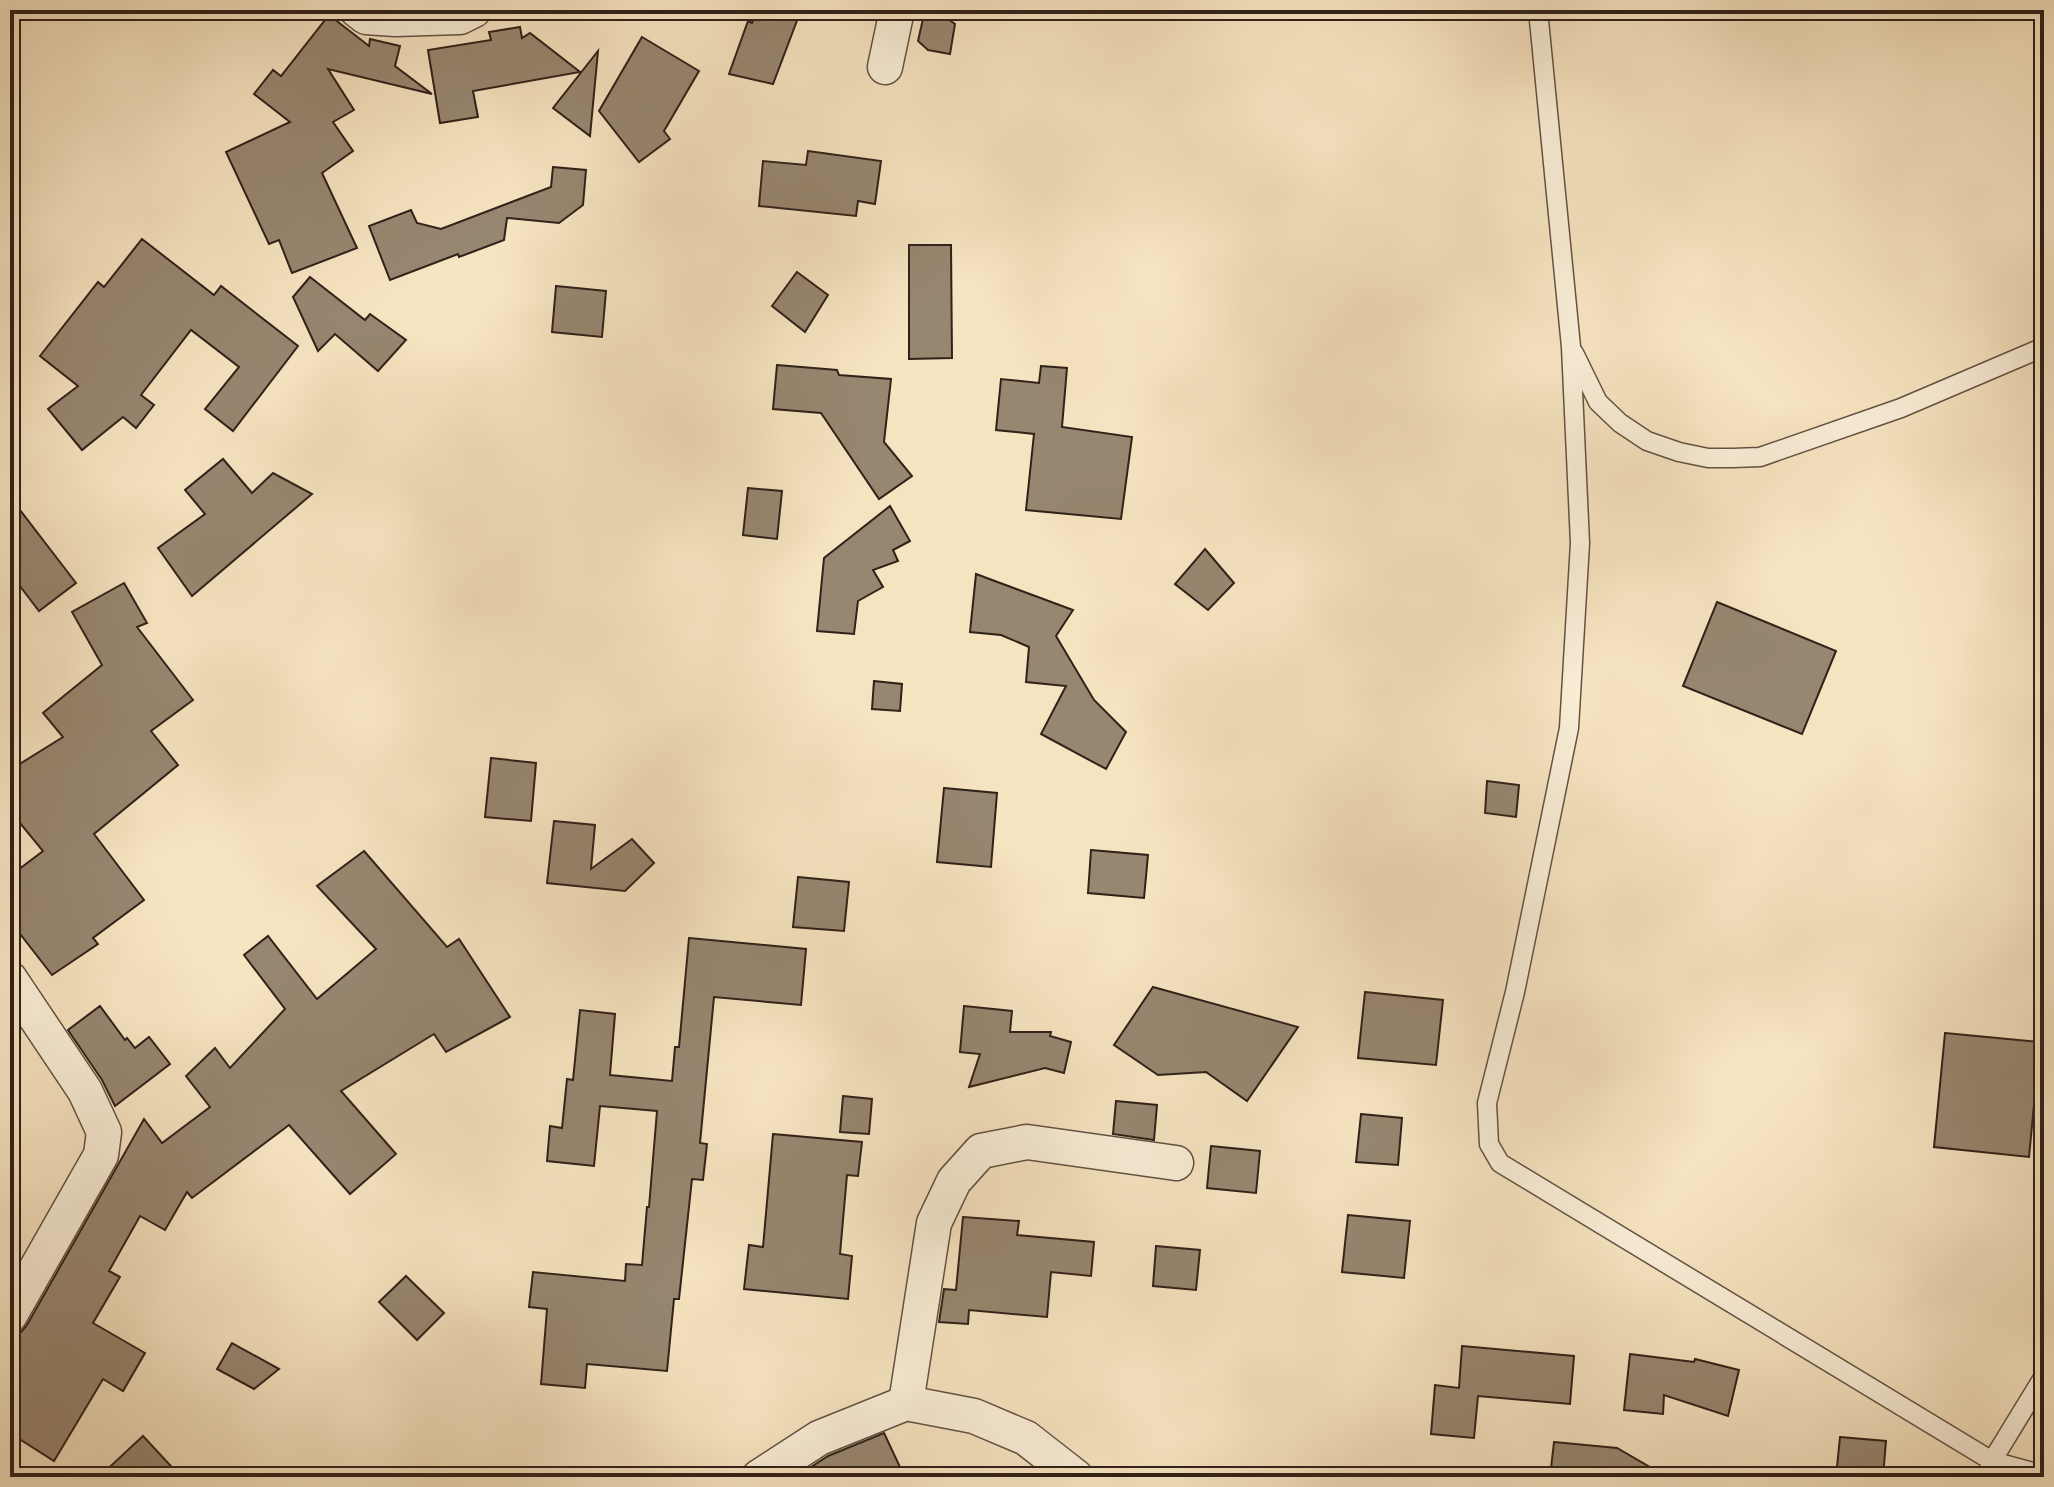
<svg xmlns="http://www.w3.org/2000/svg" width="2054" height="1487" viewBox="0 0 2054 1487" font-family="'Libre Caslon Text',serif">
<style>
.building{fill:#978670;stroke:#302119;stroke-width:2}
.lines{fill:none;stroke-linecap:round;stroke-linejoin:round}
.lane-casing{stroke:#625243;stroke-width:21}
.street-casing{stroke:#625243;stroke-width:37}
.lane{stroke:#f9edd6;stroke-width:18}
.street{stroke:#f9edd6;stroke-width:34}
</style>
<rect width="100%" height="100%" fill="#f6e3c0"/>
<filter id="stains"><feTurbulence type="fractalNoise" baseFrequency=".0025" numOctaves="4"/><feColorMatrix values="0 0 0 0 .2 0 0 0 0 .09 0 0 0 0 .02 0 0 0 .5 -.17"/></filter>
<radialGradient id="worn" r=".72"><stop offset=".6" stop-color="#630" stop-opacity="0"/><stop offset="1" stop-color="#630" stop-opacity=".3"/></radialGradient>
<!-- building -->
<g class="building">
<polygon points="757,10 801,10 773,84 729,74 748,21 752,23"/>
<polygon points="925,10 935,10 955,24 950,54 928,50 918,41"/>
<polygon points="329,15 369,46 370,39 400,46 395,66 432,94 328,69 354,110 333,122 353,151 322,173 357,248 292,273 279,240 269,244 226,152 290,122 254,94 273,70 281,76"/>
<polygon points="520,27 522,38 530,33 580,72 473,91 478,117 440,123 428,50 491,40 489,32"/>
<polygon points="642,37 699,71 664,131 670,139 639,162 599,111"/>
<polygon points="598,51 590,136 553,108"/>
<polygon points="808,151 881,161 875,204 858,201 856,216 759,206 763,161 806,165"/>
<polygon points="553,167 586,170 583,205 559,223 507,218 504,240 459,257 458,254 390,280 369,226 411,210 417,223 441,229 551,187"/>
<polygon points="142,239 214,295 221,286 298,346 233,431 205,409 239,367 191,330 141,395 154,405 136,428 123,417 82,450 48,409 78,386 40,356 98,282 104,287"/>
<polygon points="909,245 951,245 952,358 909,359"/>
<polygon points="797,272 828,295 805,332 772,306"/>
<polygon points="310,277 365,320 370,314 406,340 378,371 335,334 318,351 293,297"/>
<polygon points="556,286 606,291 602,337 552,332"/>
<polygon points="777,365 837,370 839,375 891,379 884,442 912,476 879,499 821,413 773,409"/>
<polygon points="1041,366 1067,368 1062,427 1132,437 1121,519 1026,510 1034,434 996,430 1001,379 1039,383"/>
<polygon points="223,459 252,493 273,473 312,494 192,596 158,548 205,514 185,490"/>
<polygon points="748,488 782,491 777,539 743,535"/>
<polygon points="10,497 76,583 39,611 10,573"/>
<polygon points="890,506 910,541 893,550 898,561 873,570 883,587 858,601 854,634 817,631 824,558"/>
<polygon points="1205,549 1234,583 1208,610 1175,584"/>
<polygon points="976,574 1073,610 1056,636 1094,700 1126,732 1106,769 1041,734 1066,686 1026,682 1029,647 1001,635 970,632"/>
<polygon points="124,583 147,623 137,627 193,700 151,731 178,765 94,834 144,900 93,938 98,944 52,975 10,921 10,876 43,851 10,811 10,770 63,737 43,713 102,665 72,612"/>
<polygon points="1717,602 1836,651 1802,734 1683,686"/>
<polygon points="874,681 902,684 900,711 872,709"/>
<polygon points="491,758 536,763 531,821 485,817"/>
<polygon points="1487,781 1519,785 1516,817 1485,813"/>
<polygon points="944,788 997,793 991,867 937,862"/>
<polygon points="554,821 595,825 591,869 632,839 654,863 625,891 547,883"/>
<polygon points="1091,850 1148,855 1144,898 1088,893"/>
<polygon points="364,851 447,947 459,939 510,1017 446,1052 434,1034 341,1091 396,1154 350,1194 289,1125 192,1198 187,1192 165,1230 140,1216 109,1271 120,1277 93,1323 145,1353 123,1391 103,1379 54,1461 10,1433 10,1340 13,1334 21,1332 27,1325 144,1119 162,1143 210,1107 186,1076 215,1048 230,1068 285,1009 244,955 268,936 317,999 376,949 317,886"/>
<polygon points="798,877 849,882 844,931 793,927"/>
<polygon points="689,938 806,949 801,1005 714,997 700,1143 707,1144 703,1180 692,1179 679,1299 674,1299 667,1371 587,1364 585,1388 541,1384 547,1309 529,1307 533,1272 625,1281 626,1264 642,1265 647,1207 649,1207 657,1111 600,1106 594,1166 547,1161 550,1126 562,1128 567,1079 573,1080 580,1010 615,1014 610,1075 672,1081 675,1047 679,1047"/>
<polygon points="1153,987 1298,1027 1247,1101 1206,1072 1158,1075 1114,1045"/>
<polygon points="1365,992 1443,1000 1436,1065 1358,1058"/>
<polygon points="100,1006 125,1040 127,1038 135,1048 149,1037 170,1064 115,1106 102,1080 68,1030"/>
<polygon points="964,1006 1012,1011 1010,1032 1051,1032 1050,1036 1071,1042 1064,1073 1045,1068 969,1087 980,1054 960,1052"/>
<polygon points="1945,1033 2040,1042 2029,1157 1934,1147"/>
<polygon points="843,1096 872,1099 869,1134 840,1132"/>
<polygon points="1116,1101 1157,1105 1154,1140 1113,1134"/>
<polygon points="1361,1114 1402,1118 1398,1165 1356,1162"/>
<polygon points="773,1134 862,1142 858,1176 847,1175 840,1254 852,1256 848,1299 744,1289 749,1245 763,1247"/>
<polygon points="1211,1146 1260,1151 1256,1193 1207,1188"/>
<polygon points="1348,1215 1410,1221 1404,1278 1342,1272"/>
<polygon points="963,1217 1019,1221 1017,1235 1094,1242 1091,1276 1051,1272 1047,1317 969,1310 968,1324 939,1322 944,1289 956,1290"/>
<polygon points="1156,1246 1200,1250 1196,1290 1153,1286"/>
<polygon points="406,1276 444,1313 417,1340 379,1302"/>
<polygon points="232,1343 279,1369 254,1389 217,1369"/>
<polygon points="1462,1346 1574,1356 1570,1404 1478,1396 1474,1438 1431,1434 1435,1385 1459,1388"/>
<polygon points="1630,1354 1694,1362 1695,1359 1739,1370 1728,1416 1664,1395 1663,1414 1624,1410"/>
<polygon points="884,1433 900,1467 879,1477 796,1477 828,1456"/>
<polygon points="143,1436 181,1477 99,1477"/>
<polygon points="1840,1437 1886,1441 1883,1477 1836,1477"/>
<polygon points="1554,1442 1617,1448 1667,1477 1550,1477"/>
</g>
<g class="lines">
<defs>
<g id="lane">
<polyline points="1538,10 1571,347 1580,543 1569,728 1515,992 1487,1103 1489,1144 1500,1163 1992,1461 2044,1475"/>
<polyline points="1574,353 1598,402 1620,423 1647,441 1679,452 1708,458 1733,458 1760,457 1901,408 2044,347"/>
<polyline points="1986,1477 1992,1461 2044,1376"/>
</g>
<g id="street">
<polyline points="357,10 366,17 395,19 460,17 474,10"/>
<polyline points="885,67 897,10"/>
<polyline points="10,979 85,1091 104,1132 101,1155 10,1315"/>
<polyline points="906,1403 934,1223 954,1181 981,1151 1027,1142 1176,1163"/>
<polyline points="759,1477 819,1438 906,1403 974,1416 1026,1438 1076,1477"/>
</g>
</defs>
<!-- lane casing -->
<use href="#lane" class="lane-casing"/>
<!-- street casing -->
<use href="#street" class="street-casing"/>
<!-- lane -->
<use href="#lane" class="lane"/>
<!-- street -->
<use href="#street" class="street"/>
</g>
<!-- margin -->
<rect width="2054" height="1487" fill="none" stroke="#f6e3c0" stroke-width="40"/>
<rect x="12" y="12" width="2030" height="1463" fill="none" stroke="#302119" stroke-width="4"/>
<rect x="20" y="20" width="2014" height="1447" fill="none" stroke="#302119" stroke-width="2"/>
<rect width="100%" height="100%" filter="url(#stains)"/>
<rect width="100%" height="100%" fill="url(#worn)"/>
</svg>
